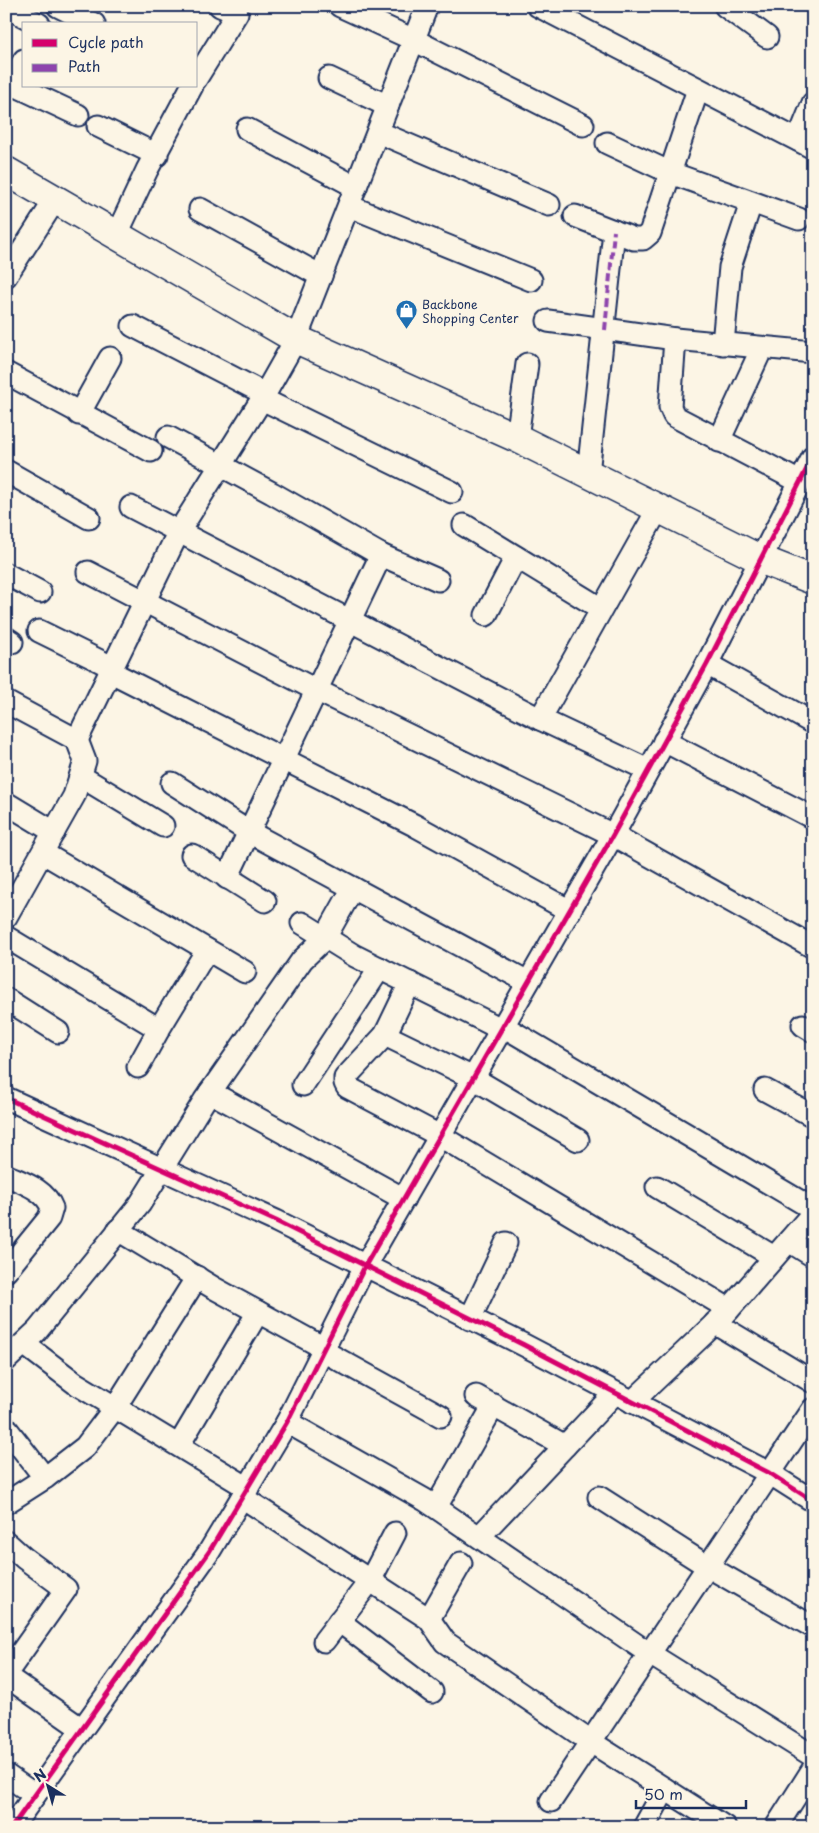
<svg xmlns="http://www.w3.org/2000/svg" width="819" height="1833" viewBox="0 0 819 1833" font-family="'Playpen Sans',sans-serif">
<style>
.lines{fill:none;stroke-linecap:round;stroke-linejoin:round}
.minor-casing{stroke:#1b2f5e;stroke-width:25}
.major-casing{stroke:#1b2f5e;stroke-width:31}
.minor{stroke:#fcf5e5;stroke-width:21}
.major{stroke:#fcf5e5;stroke-width:28}
.quiet{stroke:#8e44ad;stroke-width:4;stroke-dasharray:8 4;stroke-linecap:butt}
.cycleway-casing{stroke:#fcf5e5;stroke-width:8}
.cycleway{stroke:#d6006c;stroke-width:5}
.labels{text-anchor:middle;dominant-baseline:central;stroke-width:4;stroke-linejoin:round;paint-order:stroke}
.poi-label{font-size:12px;fill:#1b2f5e;stroke:#fcf5e5;text-anchor:start}
</style>
<rect width="100%" height="100%" fill="#fcf5e5"/>
<filter id="ink" filterUnits="userSpaceOnUse"><feTurbulence type="fractalNoise" baseFrequency=".02" numOctaves="2"/><feDisplacementMap in="SourceGraphic" scale="10" xChannelSelector="R" yChannelSelector="G"/><feConvolveMatrix kernelMatrix="1 2 1 2 8 2 1 2 1" color-interpolation-filters="sRGB"/></filter>
<g filter="url(#ink)">
<g class="lines">
<defs>
<g id="minor">
<polyline points="58,6 94,24"/>
<polyline points="340,6 414,40 583,125"/>
<polyline points="538,6 813,148"/>
<polyline points="725,6 767,37"/>
<polyline points="6,7 39,24"/>
<polyline points="329,78 388,106"/>
<polyline points="196,79 237,13 220,6"/>
<polyline points="10,83 78,115"/>
<polyline points="6,90 24,60"/>
<polyline points="98,126 157,155"/>
<polyline points="247,129 356,187"/>
<polyline points="378,132 549,205"/>
<polyline points="798,140 813,103"/>
<polyline points="607,143 671,173 799,219"/>
<polyline points="349,206 531,280"/>
<polyline points="200,209 321,276"/>
<polyline points="575,216 634,239 643,239 650,233 698,89"/>
<polyline points="117,234 147,170 192,86"/>
<polyline points="6,276 55,200"/>
<polyline points="548,321 675,339 813,352"/>
<polyline points="133,326 265,394"/>
<polyline points="675,339 670,407 674,416 800,482"/>
<polyline points="723,344 730,267 751,203"/>
<polyline points="6,373 151,451"/>
<polyline points="262,399 452,492"/>
<polyline points="79,414 110,358"/>
<polyline points="168,437 272,493 381,555 438,580"/>
<polyline points="517,438 527,364"/>
<polyline points="719,441 762,348"/>
<polyline points="6,471 89,518"/>
<polyline points="588,474 614,231"/>
<polyline points="131,507 540,719 648,770"/>
<polyline points="464,525 600,608"/>
<polyline points="88,572 316,690 613,835 813,947"/>
<polyline points="6,574 40,592"/>
<polyline points="486,615 516,557"/>
<polyline points="39,631 112,667"/>
<polyline points="6,638 12,642"/>
<polyline points="707,664 813,723"/>
<polyline points="109,671 414,825 570,911"/>
<polyline points="6,702 77,740 85,761 74,796 6,917"/>
<polyline points="540,719 658,509"/>
<polyline points="77,740 178,533 262,399 296,339 427,6"/>
<polyline points="664,741 813,818"/>
<polyline points="82,777 163,826"/>
<polyline points="172,783 249,832 528,982"/>
<polyline points="6,803 54,832"/>
<polyline points="43,853 245,972"/>
<polyline points="192,855 265,901"/>
<polyline points="227,878 381,555"/>
<polyline points="302,923 355,956 501,1029"/>
<polyline points="6,937 159,1029 207,950"/>
<polyline points="410,983 385,1035 345,1078 345,1083 347,1087 440,1136 729,1309"/>
<polyline points="6,999 58,1032"/>
<polyline points="803,1025 813,1031"/>
<polyline points="503,1026 813,1209"/>
<polyline points="385,1035 473,1078 578,1140"/>
<polyline points="138,1067 159,1029"/>
<polyline points="303,1085 380,968"/>
<polyline points="765,1090 813,1116"/>
<polyline points="210,1092 404,1199"/>
<polyline points="6,1098 276,1221 524,1345 769,1473 813,1501"/>
<path d="M 6,1175 C 23,1183 45,1189 52,1208 L 49,1218 L 6,1271"/>
<polyline points="657,1187 774,1257"/>
<polyline points="118,1230 214,1288 324,1348"/>
<polyline points="789,1241 813,1256"/>
<polyline points="470,1319 506,1243"/>
<polyline points="715,1323 813,1382"/>
<polyline points="24,1344 75,1383 248,1488"/>
<polyline points="323,1351 441,1416"/>
<polyline points="6,1360 37,1331 140,1204 204,1101 302,960 325,938 353,888"/>
<polyline points="476,1396 565,1446"/>
<polyline points="632,1402 725,1314 813,1213"/>
<polyline points="287,1422 425,1500 650,1654 813,1756"/>
<polyline points="6,1428 45,1478"/>
<polyline points="179,1445 258,1312"/>
<polyline points="242,1497 429,1619 445,1642 591,1742 725,1827"/>
<polyline points="599,1497 707,1566 813,1627"/>
<polyline points="6,1503 45,1478 85,1447 116,1406 197,1277"/>
<polyline points="436,1507 494,1405"/>
<polyline points="480,1536 615,1393"/>
<polyline points="6,1542 24,1558 66,1589 6,1674"/>
<polyline points="429,1619 461,1563"/>
<polyline points="339,1621 432,1692"/>
<polyline points="324,1641 370,1581 395,1533"/>
<polyline points="6,1676 82,1729"/>
<polyline points="6,1775 35,1795"/>
<polyline points="551,1801 813,1409"/>
<polyline points="12,1827 209,1552 287,1422 365,1266 613,835 707,664 813,457"/>
<polyline points="644,1827 665,1789"/>
<polyline points="776,1827 813,1769"/>
</g>
<polyline id="major" points="6,171 296,339 517,438 762,560 813,580"/>
</defs>
<!-- minor casing -->
<use href="#minor" class="minor-casing"/>
<!-- major casing -->
<use href="#major" class="major-casing"/>
<!-- minor -->
<use href="#minor" class="minor"/>
<!-- major -->
<use href="#major" class="major"/>
<!-- quiet -->
<polyline class="quiet" points="605,330 614,231"/>
<defs>
<g id="cycleway">
<polyline points="6,1098 276,1221 524,1345 769,1473 813,1501"/>
<polyline points="12,1827 209,1552 287,1422 365,1266 613,835 707,664 813,457"/>
</g>
</defs>
<!-- cycleway casing -->
<use href="#cycleway" class="cycleway-casing"/>
<!-- cycleway -->
<use href="#cycleway" class="cycleway"/>
</g>
</g>
<!-- icons -->
<defs>
<symbol id="shop-pin" viewBox="-11 -11 22 30"><path d="M0 17L-7.5 6A9.5 9.5 0 1 1 7.5 6Z" fill="#1f6fb2" stroke="#fcf5e5"/><path d="M-5-2.5h2.3a2.7 3.5 0 0 1 5.4 0H5L5.5 6h-11ZM-1.5-2.5h3a1.5 2.3 0 0 0-3 0Z" fill="#fff"/></symbol>
</defs>
<g fill-rule="evenodd">
<use href="#shop-pin" x="394" y="298" width="25" height="34"/>
</g>
<g class="labels">
<!-- poi labels -->
<g class="poi-label">
<text x="422" y="304">Backbone<tspan x="422" dy="14">Shopping Center</tspan></text>
</g>
</g>
<!-- margin -->
<rect width="819" height="1833" fill="none" stroke="#fcf5e5" stroke-width="25"/>
<rect x="12" y="12" width="794" height="1808" fill="none" stroke="#1b2f5e" stroke-width="2" filter="url(#ink)"/>
<!-- legend -->
<rect x="22" y="22" width="175" height="65" fill="#fcf5e5" stroke="#a2a6af"/>
<rect x="32" y="39" width="25" height="8" fill="#d6006c" stroke="#a2a6af"/>
<text x="68" y="48" font-size="15" fill="#1b2f5e">Cycle path</text>
<rect x="32" y="64" width="25" height="8" fill="#8e44ad" stroke="#a2a6af"/>
<text x="68" y="72" font-size="15" fill="#1b2f5e">Path</text>
<!-- north arrow -->
<g transform="translate(48 1786) rotate(323)" stroke="#fcf5e5" stroke-width="4" paint-order="stroke">
<path d="M0-4L9 19L0 12L-9 19Z" fill="#1b2f5e"/>
<text y="-8" font-size="14" font-weight="bold" text-anchor="middle" fill="#1b2f5e">N</text>
</g>
<!-- scale -->
<path d="M636 1800v8h110v-8" fill="none" stroke="#1b2f5e" stroke-width="2.5"/>
<text x="644" y="1800" font-size="15" fill="#1b2f5e" stroke="#fcf5e5" stroke-width="4" paint-order="stroke">50 m</text>
</svg>
